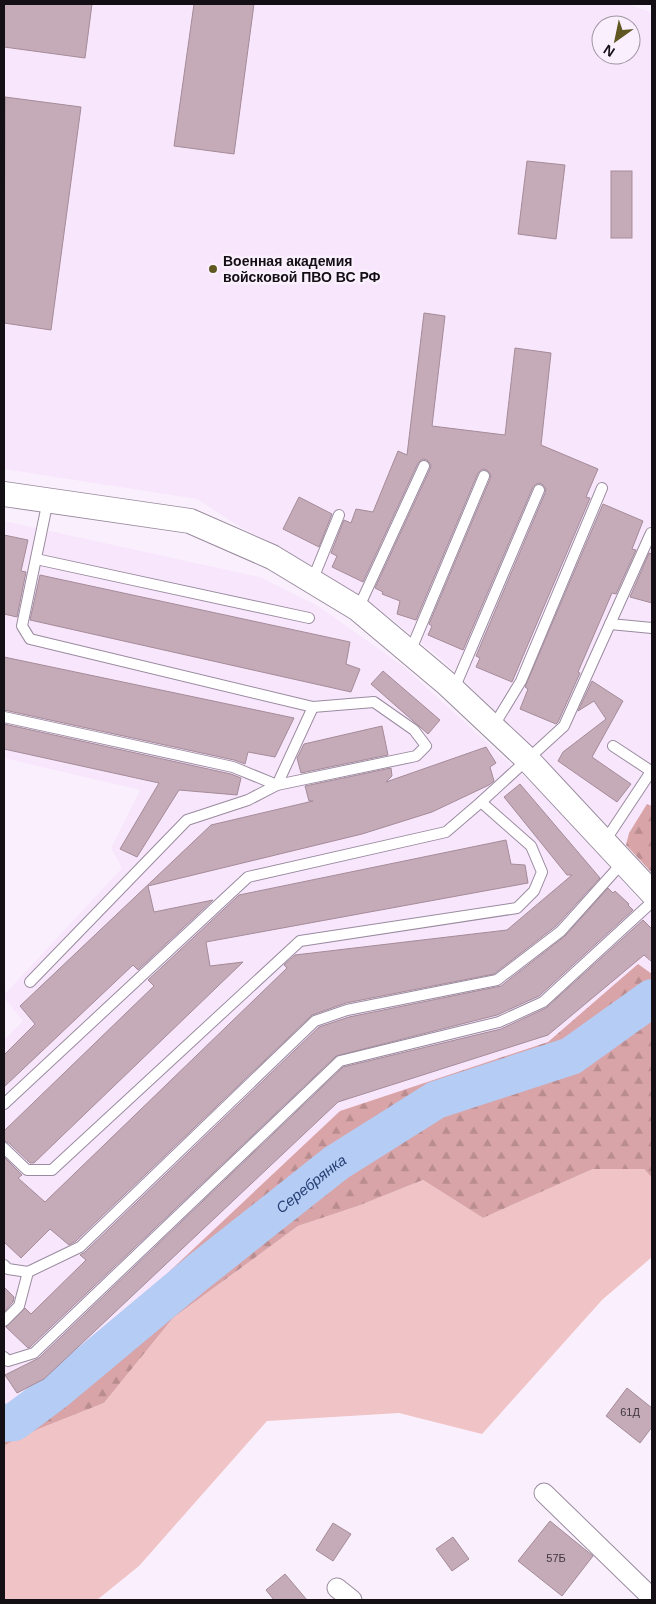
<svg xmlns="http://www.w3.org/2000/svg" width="656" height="1604" viewBox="0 0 656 1604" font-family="Arial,sans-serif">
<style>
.built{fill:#f8e6fd;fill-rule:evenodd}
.green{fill:#f0c3c6}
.forest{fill:url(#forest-firs)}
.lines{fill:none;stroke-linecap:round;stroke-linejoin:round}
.river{stroke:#b5ccf5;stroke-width:38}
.building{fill:#c5abb8;stroke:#a58b98}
.service-casing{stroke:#9a8b9f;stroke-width:12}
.minor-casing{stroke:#9a8b9f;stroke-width:21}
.tertiary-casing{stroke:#9a8b9f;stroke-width:26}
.service{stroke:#fff;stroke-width:10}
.minor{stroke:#fff;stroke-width:19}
.tertiary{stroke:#fff;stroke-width:24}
.poi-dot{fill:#605622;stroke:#faf0fd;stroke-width:2}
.labels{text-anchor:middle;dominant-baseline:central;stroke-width:5;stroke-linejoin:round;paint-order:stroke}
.number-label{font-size:11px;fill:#40353e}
.poi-label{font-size:14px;font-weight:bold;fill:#140e15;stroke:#faf0fd;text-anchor:start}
.water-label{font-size:15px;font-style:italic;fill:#274174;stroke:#faf0fd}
</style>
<defs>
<pattern id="forest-firs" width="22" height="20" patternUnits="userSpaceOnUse" patternTransform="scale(1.25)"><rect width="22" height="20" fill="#d9a4a7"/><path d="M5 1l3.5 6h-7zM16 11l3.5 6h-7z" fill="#b98c8f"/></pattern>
</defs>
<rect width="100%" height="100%" fill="#faf0fd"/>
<!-- built -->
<g class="built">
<path d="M 4,4 L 629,4 L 652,13 L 652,806 L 647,804 L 629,833 L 626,845 L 523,738 L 441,659 L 378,608 L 299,558 L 240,527 L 197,499 L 4,469 ZM 601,25 L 631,25 L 631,55 L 601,55 Z"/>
<polygon points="4,521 260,577 318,606 403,666 538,789 652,914 652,974 638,965 548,1042 340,1111 38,1395 4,1407 4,1040 23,1021 4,998 4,995 122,868 111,848 140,790 4,758"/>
</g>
<!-- green -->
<polygon class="green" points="593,1169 644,1169 652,1178 652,1257 602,1300 482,1434 399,1413 267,1421 139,1566 97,1600 4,1600 4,1446 21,1436 104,1403 173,1318 298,1226 358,1206 423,1180 483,1218"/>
<!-- forest -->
<g class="forest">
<polygon points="647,804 652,806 652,873 626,845 629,833"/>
<polygon points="638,964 652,974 652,1178 644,1169 593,1169 483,1218 423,1180 358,1206 298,1226 173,1318 104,1403 21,1436 4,1446 4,1407 38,1395 340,1111 548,1042"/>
</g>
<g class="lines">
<!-- river -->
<path class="river" id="s1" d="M 4,1423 L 14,1422 L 58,1389 L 197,1273 L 336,1163 L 436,1100 L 571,1056 L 652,998"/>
</g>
<!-- building -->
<g class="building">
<polygon points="4,4 92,4 85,58 4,47"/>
<polygon points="194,4 254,4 234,154 174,146"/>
<polygon points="5,97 81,107 51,330 4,323"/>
<polygon points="527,161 565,165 556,239 518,234"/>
<rect x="611" y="171" width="21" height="67"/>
<polygon points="424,313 445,316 432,426 505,435 515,348 551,353 541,445 598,469 586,497 590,498 512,682 476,667 480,658 476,656 545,493 546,489 542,484 538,483 533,487 463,650 428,635 432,626 429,624 490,479 491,475 487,470 483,469 478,473 416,620 397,614 400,601 382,594 383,592 375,588 430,469 431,465 427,460 423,459 418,463 363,582 332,567 337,556 331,553 344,520 351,523 356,509 373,512 398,451 407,455"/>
<polygon points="299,497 332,514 319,547 283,529"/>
<polygon points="603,504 643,521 632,549 636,550 616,594 612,593 578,672 580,673 558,722 556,724 520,709 528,689 525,687"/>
<polygon points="4,535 28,540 21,571 26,572 17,617 4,614"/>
<polygon points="649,553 652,554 652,603 630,597"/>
<polygon points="40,575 350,642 346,664 360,669 351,692 30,620"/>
<polygon points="4,657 294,718 275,757 248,752 245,764 234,760 4,710"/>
<polygon points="383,671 440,720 428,734 371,684"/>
<polygon points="592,681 623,701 592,757 631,784 617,802 558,761 563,752 606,719 594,701 578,711"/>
<polygon points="4,724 231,774 241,778 237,795 179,790 137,857 120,849 159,783 4,749"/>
<polygon points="382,726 388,755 301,773 297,758 304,744"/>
<polygon points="486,747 496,763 490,767 494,781 489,785 432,812 362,834 148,886 154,912 213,900 138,970 133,965 4,1087 4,1055 35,1024 20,1006 211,825 313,801 309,801 305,786 391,768 392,776 386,782"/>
<polygon points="520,784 600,878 556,926 494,974 346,1003 312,1015 76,1241 69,1245 50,1229 21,1258 4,1242 4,1157 22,1175 18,1178 45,1202 287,968 284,965 295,955 507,930 572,875 567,875 504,797"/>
<polygon points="506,840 511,864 525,865 528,883 206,942 210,966 243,962 34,1163 30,1163 9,1143 4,1141 4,1131 154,986 148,980 239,895"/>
<polygon points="608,888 613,893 615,891 629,904 628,905 633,910 539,996 497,1015 336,1056 30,1347 28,1348 6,1327 25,1308 31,1314 86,1260 80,1255 85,1252 319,1027 349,1017 501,986 565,936"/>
<polygon points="643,920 652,929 652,962 644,955 548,1035 338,1102 44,1379 17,1393 5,1375 39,1358 343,1067 501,1029 546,1008"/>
<polygon points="4,1287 14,1297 13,1302 4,1312"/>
<polygon points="627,1388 652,1408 652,1427 640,1443 606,1416"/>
<polygon points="550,1521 593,1556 562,1596 518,1561"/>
<polygon points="333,1523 351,1534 333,1561 316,1550"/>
<polygon points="453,1537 469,1559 452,1571 436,1549"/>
<polygon points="285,1574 307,1600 274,1600 266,1590"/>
</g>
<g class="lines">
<defs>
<g id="service">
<polyline points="36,559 309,618"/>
<polyline points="312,581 339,515"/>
<polyline points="358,609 424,466"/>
<polyline points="610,624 652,628"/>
<polyline points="410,652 484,476"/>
<polyline points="454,689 539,490"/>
<polyline points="4,717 233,767 277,785 313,707"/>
<polyline points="493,727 521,681 602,488"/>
<polyline points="613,746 651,771"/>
<polyline points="605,841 652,770"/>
<polyline points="30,982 187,820 248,800 277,785 416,756 426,746 414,730 374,702 313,707 30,639 22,626 48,500"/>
<polyline points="4,1104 248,877 446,832 481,802 564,726 651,533"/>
<polyline points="4,1148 27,1170 52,1170 300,941 517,908 534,891 542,872 531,846 481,802"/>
<polyline points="4,1265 8,1269 28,1272 80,1247 315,1021 347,1010 497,980 561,931 623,862"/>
<polyline points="4,1321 19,1306 28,1272"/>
<polyline points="4,1357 8,1361 34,1353 340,1061 499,1022 543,1002 652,902"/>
</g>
<g id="minor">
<polyline points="544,1493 652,1598"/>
<polyline points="337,1588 352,1600"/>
</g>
<polyline id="tertiary" points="4,494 190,521 272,557 358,609 446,683 528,760 652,893"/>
</defs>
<!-- service casing -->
<use href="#service" class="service-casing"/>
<!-- minor casing -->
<use href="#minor" class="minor-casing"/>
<!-- tertiary casing -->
<use href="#tertiary" class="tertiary-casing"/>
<!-- service -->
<use href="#service" class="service"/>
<!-- minor -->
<use href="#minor" class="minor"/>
<!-- tertiary -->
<use href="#tertiary" class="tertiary"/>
</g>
<!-- markers -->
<circle class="poi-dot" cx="213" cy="269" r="5"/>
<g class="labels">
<!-- number labels -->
<g class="number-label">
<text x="630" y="1412">61Д</text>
<text x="556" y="1558">57Б</text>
</g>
<!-- poi labels -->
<g class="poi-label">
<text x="223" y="261">Военная академия<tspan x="223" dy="16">войсковой ПВО ВС РФ</tspan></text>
</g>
<!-- water labels -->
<g class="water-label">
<text stroke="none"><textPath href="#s1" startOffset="391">Серебрянка</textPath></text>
</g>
</g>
<!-- border -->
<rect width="656" height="1604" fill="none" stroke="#140e15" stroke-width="10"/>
<!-- north arrow -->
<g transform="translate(616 40) rotate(213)"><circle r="24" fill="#faf0fd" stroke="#9e96a0"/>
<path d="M0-4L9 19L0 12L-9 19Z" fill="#605622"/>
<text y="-8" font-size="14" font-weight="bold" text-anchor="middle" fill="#140e15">N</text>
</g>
</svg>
